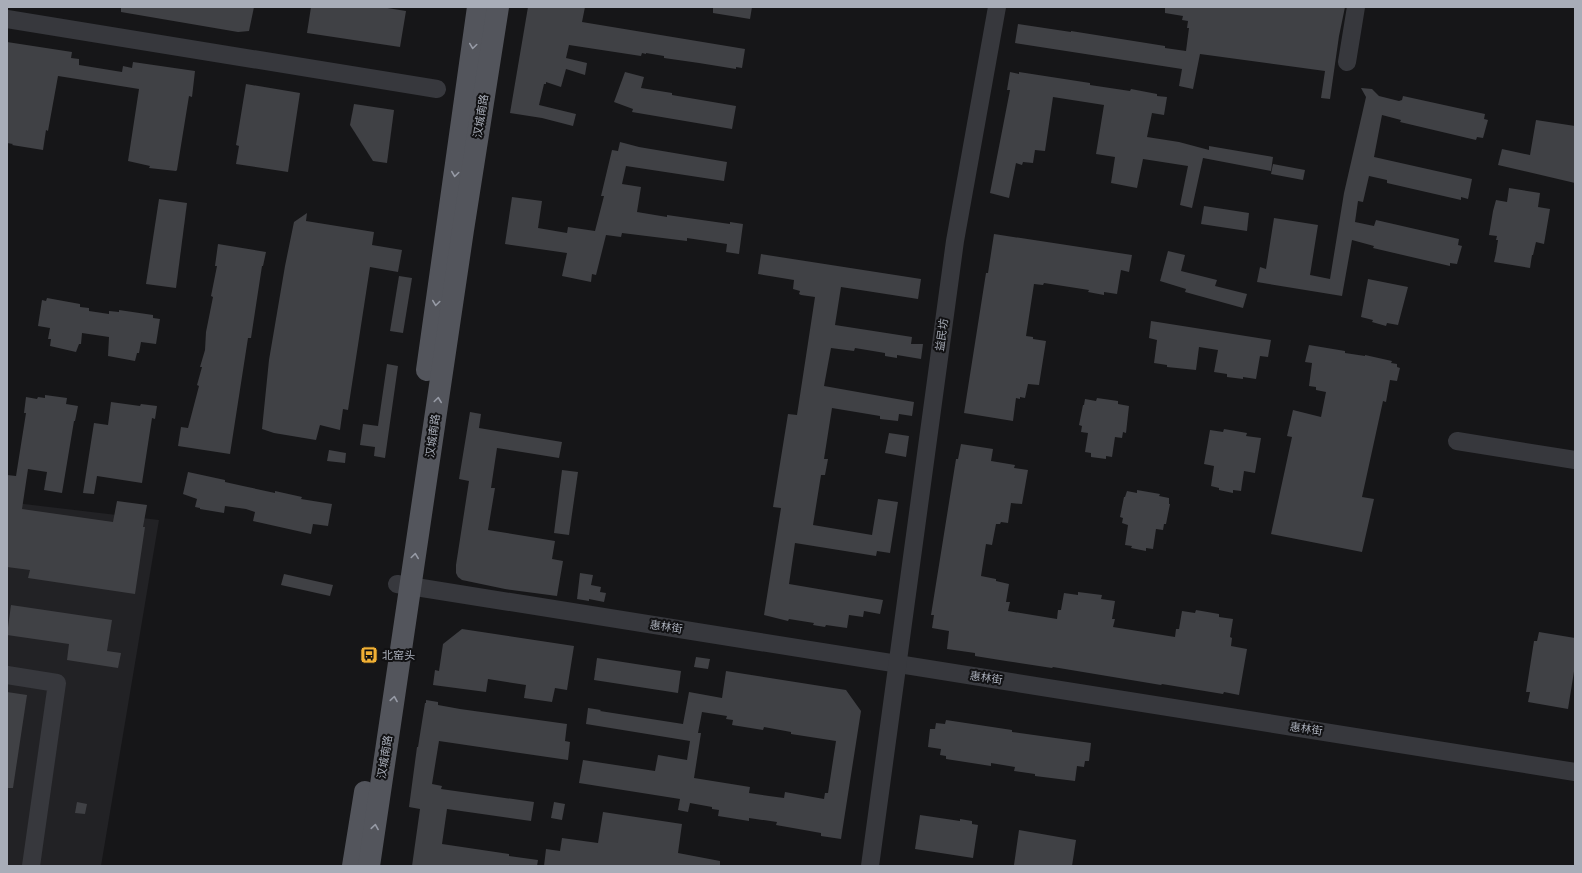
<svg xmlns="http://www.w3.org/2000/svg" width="1582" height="873" viewBox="0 0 1582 873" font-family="'Work Sans','Noto Sans SC',sans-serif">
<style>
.built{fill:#222225}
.building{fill:#404145;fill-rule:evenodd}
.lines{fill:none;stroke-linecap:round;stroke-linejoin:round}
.minor{stroke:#37383d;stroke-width:18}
.major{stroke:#53555c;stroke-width:22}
.oneway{stroke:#979ba6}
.labels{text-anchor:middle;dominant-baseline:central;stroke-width:4;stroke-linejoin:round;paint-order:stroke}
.street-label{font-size:11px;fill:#a8adb8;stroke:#111113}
.poi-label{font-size:11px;fill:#a8adb8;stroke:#111113;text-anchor:start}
</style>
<rect width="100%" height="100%" fill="#161618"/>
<!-- built -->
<polygon class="built" points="7,502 159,520 101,866 7,866"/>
<!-- building -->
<g class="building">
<polygon points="121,7 254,7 249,31 238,32 121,12"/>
<polygon points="311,7 381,7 406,11 400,47 307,33"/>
<polygon points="528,7 585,7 582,22 745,49 742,68 736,67 736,69 699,63 664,58 664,56 646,53 646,54 642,53 641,56 569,45 566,58 587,63 585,75 566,69 561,87 546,82 546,84 544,84 539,105 576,114 573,126 542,118 510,113"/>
<polygon points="713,7 752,7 750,19 713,13"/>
<polygon points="1165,7 1345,7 1339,36 1330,99 1321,98 1325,71 1200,54 1193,89 1179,86 1182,69 1015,43 1018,24 1071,32 1071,31 1165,46 1165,48 1186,51 1189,28 1187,28 1188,21 1182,20 1183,16 1165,13"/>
<polygon points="7,42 72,52 71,58 79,59 79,65 122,72 123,66 132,68 133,62 195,71 192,97 189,96 177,170 176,171 149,168 150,166 128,161 139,89 77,79 58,76 48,131 46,130 43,150 12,145 13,144 7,143"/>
<polygon points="625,72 644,77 641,88 672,93 672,95 736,106 732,129 632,112 633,109 614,102"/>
<polygon points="1010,72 1019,74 1019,72 1090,83 1090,85 1130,91 1131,89 1157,94 1157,96 1167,97 1164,115 1152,113 1147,137 1179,142 1209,150 1209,146 1273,157 1271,171 1203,158 1192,208 1180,205 1188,166 1143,159 1137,188 1111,183 1115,157 1096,154 1104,105 1053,97 1045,151 1035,150 1033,163 1023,162 1022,165 1016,163 1009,198 990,193 1010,90 1007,90"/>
<polygon points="246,84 300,93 288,172 236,164 239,146 236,145"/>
<polygon points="1361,88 1372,89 1379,96 1399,101 1402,100 1403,96 1485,114 1484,119 1488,120 1483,138 1477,137 1476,140 1400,122 1401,120 1382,115 1374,157 1472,179 1468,199 1461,197 1461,200 1387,183 1387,180 1369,176 1363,202 1358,201 1355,222 1374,226 1376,220 1459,239 1458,245 1462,246 1457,264 1450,263 1450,266 1390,252 1373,248 1374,246 1352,240 1342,296 1257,282 1260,267 1266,269 1274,218 1318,225 1310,275 1330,279 1344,193 1366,97"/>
<polygon points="354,104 394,110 387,163 373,161 350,125"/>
<polygon points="1536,120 1575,126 1575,183 1498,165 1502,149 1530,155"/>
<polygon points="620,142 639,147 727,162 724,181 626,166 622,184 641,187 637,212 667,217 667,215 730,224 730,222 743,224 739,254 726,252 727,244 687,238 687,241 622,233 621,237 606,235 596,275 592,274 591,282 562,276 567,253 505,244 512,197 542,201 538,228 567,233 568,227 595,231 604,196 601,196 612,150 618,151"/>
<polygon points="1273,164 1305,170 1303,180 1271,174"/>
<polygon points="1509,188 1540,193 1538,207 1550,209 1544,244 1536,242 1533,255 1532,255 1530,268 1494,262 1496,253 1498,240 1496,240 1497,236 1489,235 1493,211 1496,200 1507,202"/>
<polygon points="159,199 187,203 176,288 146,284"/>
<polygon points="1204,206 1249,213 1247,231 1201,224"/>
<polygon points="307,213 306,221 374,232 372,245 402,250 398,272 370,267 348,410 343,409 340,430 320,425 316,440 274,433 262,429 269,360 285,266 294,222"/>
<polygon points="994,234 1132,255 1129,272 1121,270 1117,294 1104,292 1104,295 1088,292 1089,290 1044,283 1043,285 1034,284 1026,336 1033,337 1033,339 1046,341 1039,385 1028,384 1025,398 1020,397 1020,399 1016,398 1013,421 964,413 986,273 988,273"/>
<polygon points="218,244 266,252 263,266 262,266 251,338 248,338 230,454 178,446 181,427 188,428 199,386 197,385 202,367 200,367 205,350 206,332 213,297 211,296 217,266 215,266"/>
<polygon points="1168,251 1185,255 1181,271 1217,280 1215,286 1247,294 1243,308 1185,292 1186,289 1160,281"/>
<polygon points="761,254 921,279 918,299 841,287 835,325 912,337 911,344 923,344 921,359 897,355 897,358 885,356 885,353 855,348 854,351 831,348 824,386 914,402 912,416 899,414 898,421 880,419 880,416 832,408 824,459 828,459 825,475 821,475 813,525 872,535 878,499 898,502 890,553 877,551 876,556 795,543 789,584 883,600 880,614 864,611 863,617 849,615 847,628 826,625 825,627 813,625 814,623 789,619 788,621 764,615 781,508 773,507 788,414 797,415 815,297 801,295 799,294 800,291 793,289 794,280 758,274"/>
<polygon points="399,276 412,278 403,333 390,331"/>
<polygon points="1368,279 1408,287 1398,325 1387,323 1386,326 1372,322 1373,320 1361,317"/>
<polygon points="47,298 80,304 80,307 89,308 89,311 109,314 109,311 119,312 119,310 153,315 153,318 160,319 156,344 141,342 139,353 137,353 135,361 108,356 109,337 82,333 81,344 79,344 76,352 50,346 51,339 48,339 50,328 38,326 42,300 46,301"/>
<polygon points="1151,321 1271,340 1268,357 1260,356 1256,379 1243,377 1243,379 1227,377 1227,374 1214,372 1218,350 1199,347 1196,370 1167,367 1167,365 1154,363 1157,340 1149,338"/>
<polygon points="1309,345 1345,351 1345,353 1365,356 1365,355 1392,361 1391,363 1397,364 1397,367 1400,368 1397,381 1390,380 1386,402 1383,401 1362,497 1374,499 1362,552 1271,534 1292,437 1287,436 1293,410 1321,417 1326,392 1316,390 1316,387 1309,386 1312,363 1305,362"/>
<polygon points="387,364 398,366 385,458 374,456 375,447 360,445 363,424 378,426"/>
<polygon points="45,395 67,398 66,404 78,406 75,421 74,421 62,493 44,490 47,472 28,469 22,509 113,522 117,501 147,505 143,527 145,527 135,594 28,578 30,570 7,567 7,475 16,476 26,413 24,413 26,397 37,399 38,397 45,398"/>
<polygon points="1097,398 1118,401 1118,404 1129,406 1126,433 1123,432 1122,438 1115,437 1112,457 1106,456 1106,459 1091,457 1091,453 1085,452 1088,433 1081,432 1082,426 1079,425 1083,405 1084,405 1085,399 1096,401"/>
<polygon points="111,402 140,406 141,404 157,406 155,419 152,418 142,483 97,476 94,494 83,493 94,423 108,425"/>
<polygon points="470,412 481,414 479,428 562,442 559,458 497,448 491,488 495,488 488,530 555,541 552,559 563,561 557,596 505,589 462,580 458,577 456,573 456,565 469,481 459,479"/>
<polygon points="1224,429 1247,433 1246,436 1261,438 1255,473 1244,471 1241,491 1233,490 1233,493 1219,490 1219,488 1211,486 1214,466 1204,464 1210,430 1223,432"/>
<polygon points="889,433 909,436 906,457 885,453"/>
<polygon points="961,444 993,449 991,461 1015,465 1014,468 1028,470 1022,504 1011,503 1008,523 1001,522 1000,524 996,524 992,545 986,544 981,576 996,579 996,581 1009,584 1006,602 1010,602 1008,611 1057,619 1058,610 1061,610 1064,593 1078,595 1078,592 1102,595 1101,599 1115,601 1112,619 1115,619 1113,627 1175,637 1176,629 1179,629 1182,611 1195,613 1196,610 1219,614 1219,617 1233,619 1230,637 1232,638 1231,646 1247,649 1239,695 1224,692 1223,694 1162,684 1161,685 1053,667 1052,668 1006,661 975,656 975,653 947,649 949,631 932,628 934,615 931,615 956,459 958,459"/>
<polygon points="329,450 346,453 345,463 327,461"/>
<polygon points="562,470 578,472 569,535 554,533"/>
<polygon points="188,472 225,480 225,482 243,486 275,493 275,491 302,497 301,499 332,504 328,526 313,524 311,534 253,521 255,512 246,509 225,506 224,513 200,509 200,508 195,507 197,499 183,494"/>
<polygon points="1137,490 1160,494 1159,496 1169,498 1169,504 1170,504 1166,524 1164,524 1163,530 1156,529 1153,549 1146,548 1146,551 1131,548 1132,546 1125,545 1128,525 1122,523 1123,518 1120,517 1124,497 1125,497 1127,491 1137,493"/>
<polygon points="580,573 593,575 591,585 601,587 600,592 606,593 604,602 589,599 589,601 577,599"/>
<polygon points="284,574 333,585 330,596 281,585"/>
<polygon points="11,605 112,620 107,651 121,653 118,668 67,660 69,644 7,635"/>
<polygon points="462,629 574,646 567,690 555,688 552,702 524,698 526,685 488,679 486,692 433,685 435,670 439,671 443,644"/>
<polygon points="1539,632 1575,638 1575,665 1568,709 1528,702 1530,692 1526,692 1534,641 1537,641"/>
<polygon points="696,657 710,659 708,669 694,667"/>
<polygon points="597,658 681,671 678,693 594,680"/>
<path d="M 726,671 L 846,690 L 861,711 L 841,839 L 821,836 L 821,833 L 776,825 L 777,822 L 749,818 L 749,821 L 718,816 L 719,810 L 712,809 L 712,807 L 690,803 L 688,812 L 678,810 L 680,799 L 579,783 L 583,760 L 655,771 L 658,755 L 687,760 L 690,741 L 586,724 L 588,708 L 601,710 L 600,711 L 683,724 L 689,692 L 722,698 ZM 702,712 L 727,716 L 726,719 L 733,720 L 732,725 L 763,730 L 764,727 L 791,732 L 791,734 L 836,741 L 828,793 L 825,793 L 824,799 L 785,792 L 784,798 L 769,796 L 749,793 L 750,787 L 694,778 L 701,733 L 698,733 Z"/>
<polygon points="7,692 27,695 13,788 7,788"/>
<polygon points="426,700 438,702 438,705 460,709 567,724 565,741 570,742 568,760 439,741 432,784 442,786 441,789 534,802 531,821 447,809 442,844 509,854 509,856 538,860 537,866 412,866 420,809 409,807 417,747 418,747 425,703 426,703"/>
<polygon points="946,720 1012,730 1012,732 1091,743 1089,761 1085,761 1084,767 1077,766 1075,781 1035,776 1035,774 1014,771 1015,767 991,763 991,766 946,759 946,756 940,755 941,749 928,747 930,729 935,729 936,723 945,724"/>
<polygon points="77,802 87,804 85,814 75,813"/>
<polygon points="554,802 565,804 562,820 551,818"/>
<polygon points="603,812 682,824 678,853 720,861 720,866 544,866 546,849 560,851 562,838 598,843"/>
<polygon points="920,815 960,821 960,819 972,821 972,824 978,825 973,858 915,849"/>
<polygon points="1019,830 1076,840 1072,866 1021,866 1014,865"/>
</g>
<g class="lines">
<!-- minor -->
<g class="minor">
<polyline points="7,19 437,89"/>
<polyline points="1347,62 1356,7"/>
<polyline points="1457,441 1575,460"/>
<polyline points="397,584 1575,772"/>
<polyline points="7,675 57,683 31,866"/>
<polyline points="870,866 955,241 997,7"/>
</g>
<!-- major -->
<g class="major">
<polyline points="427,370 478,7"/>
<polyline points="353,866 365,792"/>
<polyline points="369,866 463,230 498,7"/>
</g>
</g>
<!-- one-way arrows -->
<defs><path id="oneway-chevron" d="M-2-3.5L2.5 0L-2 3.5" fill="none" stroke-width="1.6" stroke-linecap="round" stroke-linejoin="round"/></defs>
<g class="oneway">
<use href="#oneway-chevron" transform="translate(473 46) rotate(98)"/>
<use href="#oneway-chevron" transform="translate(455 174) rotate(98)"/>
<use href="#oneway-chevron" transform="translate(436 303) rotate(98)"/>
<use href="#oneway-chevron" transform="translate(438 400) rotate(-82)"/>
<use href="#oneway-chevron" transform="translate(415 556) rotate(-82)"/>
<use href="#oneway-chevron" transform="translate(394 699) rotate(-81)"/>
<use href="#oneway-chevron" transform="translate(375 827) rotate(-81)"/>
</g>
<!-- icons -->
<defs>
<symbol id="bus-square" viewBox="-11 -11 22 22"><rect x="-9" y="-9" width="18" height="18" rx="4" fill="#f2b134" stroke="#111113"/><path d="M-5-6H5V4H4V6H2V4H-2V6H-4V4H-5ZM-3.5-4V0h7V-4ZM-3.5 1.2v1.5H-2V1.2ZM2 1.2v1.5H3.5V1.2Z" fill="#111"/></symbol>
</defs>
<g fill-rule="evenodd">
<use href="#bus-square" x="359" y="645" width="20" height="20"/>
</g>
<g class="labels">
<!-- street labels -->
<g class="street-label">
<text transform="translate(481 116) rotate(-81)">汉城南路</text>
<text transform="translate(942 335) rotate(-82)">益民坊</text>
<text transform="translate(433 436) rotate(-82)">汉城南路</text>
<text transform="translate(666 627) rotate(9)">惠林街</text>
<text transform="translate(986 678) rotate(9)">惠林街</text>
<text transform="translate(1306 729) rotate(9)">惠林街</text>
<text transform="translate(385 757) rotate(-81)">汉城南路</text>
</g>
<!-- poi labels -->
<g class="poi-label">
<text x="382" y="655">北窑头</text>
</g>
</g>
<!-- border -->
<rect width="1582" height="873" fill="none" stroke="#a8adb8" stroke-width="16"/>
</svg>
